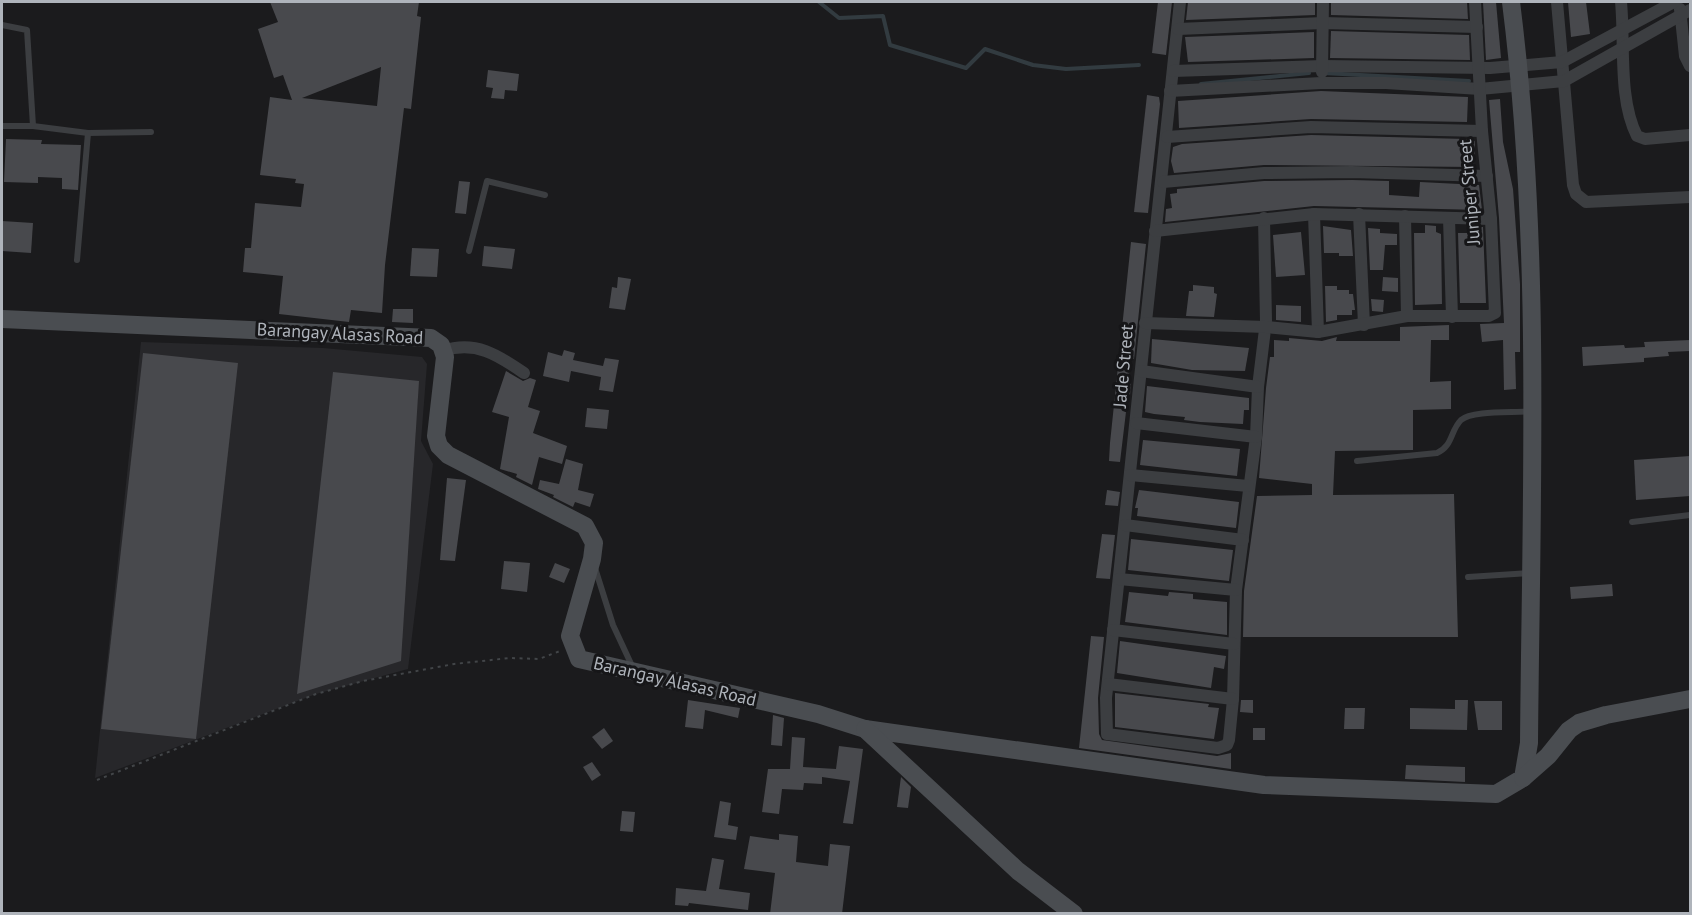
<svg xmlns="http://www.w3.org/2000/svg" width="1692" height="915" viewBox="0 0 1692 915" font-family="'PT Sans',sans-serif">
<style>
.built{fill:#27272a}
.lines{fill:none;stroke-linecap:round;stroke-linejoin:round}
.stream{stroke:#323b40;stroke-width:4}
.building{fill:#48494d;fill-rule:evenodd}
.path{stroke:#424548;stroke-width:2;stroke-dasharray:3 4.5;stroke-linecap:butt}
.lane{stroke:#3c3e41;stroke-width:6}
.street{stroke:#3c3e41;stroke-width:12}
.secondary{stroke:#4a4d51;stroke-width:18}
.labels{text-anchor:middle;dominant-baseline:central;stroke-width:6;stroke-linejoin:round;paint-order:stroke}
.street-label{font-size:18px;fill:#afb4bb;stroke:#161618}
</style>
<rect width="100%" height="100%" fill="#1b1b1d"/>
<!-- built -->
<polygon class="built" points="141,342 323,348 422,357 427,364 421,441 433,464 408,669 316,694 95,778"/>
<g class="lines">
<!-- stream -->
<g class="stream">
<polyline points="819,2 839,18 883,16 890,45 966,68 985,49 1033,65 1066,69 1139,65"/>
<polyline points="1324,73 1469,81"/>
<polyline points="1201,84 1309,73"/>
</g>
</g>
<!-- building -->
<g class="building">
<path d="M 270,2 L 419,2 L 417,16 L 421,17 L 411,109 L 404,108 L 385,265 L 382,313 L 351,310 L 349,322 L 279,314 L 283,276 L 243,272 L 245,248 L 251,248 L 255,203 L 301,207 L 304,184 L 295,183 L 296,179 L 260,175 L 270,97 L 292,100 L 283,75 L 274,78 L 258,29 L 278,22 ZM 381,67 L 377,106 L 302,98 Z"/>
<polygon points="1158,2 1172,2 1166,55 1152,53"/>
<polygon points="1188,2 1315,2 1315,15 1186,20"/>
<polygon points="1331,2 1467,2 1468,19 1331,15"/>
<polygon points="1483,2 1496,2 1501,58 1486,60"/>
<polygon points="1568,2 1586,2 1590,34 1571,37"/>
<polygon points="1331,31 1469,35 1470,60 1330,58"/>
<polygon points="1314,32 1314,58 1188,62 1185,37"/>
<polygon points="488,70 519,74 517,91 505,90 504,99 491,98 493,88 486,87"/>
<polygon points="1321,91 1468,97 1467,122 1311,119 1179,128 1178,101"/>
<polygon points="1147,95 1159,97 1160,104 1148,213 1134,212"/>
<polygon points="1500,99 1503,142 1513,189 1520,284 1520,352 1515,352 1516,389 1504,390 1503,340 1482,342 1480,324 1504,323 1499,218 1489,100"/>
<polygon points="1311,135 1466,139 1475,141 1474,167 1264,165 1174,173 1171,161 1173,147 1182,144"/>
<polygon points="6,139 42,140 41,144 81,145 78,190 62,189 62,178 38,177 38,183 4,182"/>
<polygon points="1352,180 1389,181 1389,195 1419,197 1420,182 1479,185 1482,210 1314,206 1165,222 1166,209 1172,208 1170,194 1177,193 1177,189 1264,181"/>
<polygon points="459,181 470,182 466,214 455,213"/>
<polygon points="2,221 33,223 31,253 2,251"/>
<polygon points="1425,225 1436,226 1436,232 1441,234 1442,304 1415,305 1414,233 1425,233"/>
<polygon points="1323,226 1351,230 1353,256 1339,256 1339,253 1324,253"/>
<polygon points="1471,227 1483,227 1486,303 1460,303 1458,233 1471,233"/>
<polygon points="1368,228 1380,229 1380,233 1397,234 1397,245 1385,245 1383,270 1370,270"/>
<polygon points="1301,232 1305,275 1276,277 1273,235"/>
<polygon points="1131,242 1146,244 1134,359 1131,358 1128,383 1131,384 1130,395 1128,395 1120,462 1109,461 1110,443"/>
<polygon points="484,246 515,249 512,269 482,266"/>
<polygon points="412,248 439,249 437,277 410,276"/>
<polygon points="618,277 631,279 625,310 609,308 612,287 617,288"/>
<polygon points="1383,277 1398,278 1398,292 1382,291"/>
<polygon points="1193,285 1214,287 1214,293 1217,294 1214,317 1186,316 1189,291 1193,291"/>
<polygon points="1325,286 1337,286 1337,290 1349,290 1349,294 1353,294 1355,310 1352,310 1352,315 1337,315 1337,320 1326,322"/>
<polygon points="1371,299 1384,300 1383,312 1372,311"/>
<polygon points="1276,305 1301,306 1301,322 1276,320"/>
<polygon points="393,309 413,309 413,323 392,322"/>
<polygon points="1449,325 1449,340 1431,340 1430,382 1451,381 1451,409 1413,410 1413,450 1335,451 1333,495 1454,494 1458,637 1243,637 1244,591 1257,496 1312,495 1312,484 1259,478 1266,388 1270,357 1274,357 1274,340 1289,341 1289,338 1322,341 1337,337 1336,341 1400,341 1400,327"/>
<polygon points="1152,339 1249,348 1245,371 1192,370 1151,363"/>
<polygon points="1690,340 1690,351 1668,352 1669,356 1644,358 1644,362 1583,366 1582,347 1624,345 1625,348 1645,347 1644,342"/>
<polygon points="564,350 575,353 573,360 603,366 605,358 619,360 613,392 599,390 601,377 571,371 569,382 543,376 548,352 562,356"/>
<polygon points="143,353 238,363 196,739 101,729"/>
<polygon points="506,371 523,381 530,378 536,380 528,407 540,411 533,433 567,446 562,464 539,457 532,485 516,477 517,474 500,469 509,417 492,412"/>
<polygon points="333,372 419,381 401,661 297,694"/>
<polygon points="1147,386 1249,398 1249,410 1244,410 1243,424 1200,422 1184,420 1185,417 1154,414 1145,412"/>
<polygon points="587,408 609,410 607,429 585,427"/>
<polygon points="1143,440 1240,449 1237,476 1140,465"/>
<polygon points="1690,456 1690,496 1636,500 1634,460"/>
<polygon points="566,459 583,464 578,490 594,494 590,507 575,502 573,507 553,497 554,495 538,489 540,480 559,484"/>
<polygon points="447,478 466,480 455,561 440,560"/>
<polygon points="1107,490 1120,492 1118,506 1105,505"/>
<polygon points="1139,490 1239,502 1236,528 1137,516 1138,508 1135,508"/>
<polygon points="1102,534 1115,535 1110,579 1096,578"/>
<polygon points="1131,539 1233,550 1229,581 1128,570"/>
<polygon points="504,561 530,563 527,592 501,589"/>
<polygon points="555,563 570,569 564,583 549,577"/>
<polygon points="1612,584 1613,596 1571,599 1570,587"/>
<polygon points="1129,592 1168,596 1169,592 1193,594 1193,599 1227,602 1227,635 1125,622"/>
<polygon points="1091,636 1104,637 1098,698 1099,734 1102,740 1217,756 1231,753 1231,769 1079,748"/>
<polygon points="1120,641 1226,656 1224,669 1214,667 1211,688 1117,673"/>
<polygon points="1115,693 1209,704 1208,707 1219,708 1214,739 1115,727"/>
<polygon points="688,700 740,708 738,718 705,710 703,729 685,727"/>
<polygon points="1241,700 1253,700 1253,713 1240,712"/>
<polygon points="1455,700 1468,700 1467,730 1410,729 1410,708 1455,709"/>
<polygon points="1474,701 1502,701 1502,730 1478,730"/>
<polygon points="1345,708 1365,708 1364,729 1344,729"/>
<polygon points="773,715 784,718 782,746 771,745"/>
<polygon points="604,728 613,741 602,749 592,737"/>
<rect x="1253" y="728" width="12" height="12"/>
<polygon points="792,737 805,738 803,767 836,769 839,746 863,749 853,824 843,823 850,781 822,777 822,784 804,783 803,790 782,789 779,814 762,812 768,769 790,769"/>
<polygon points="592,762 601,775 592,781 583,767"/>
<polygon points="1406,765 1465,767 1465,782 1405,779"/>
<polygon points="901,777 911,787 908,808 897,807"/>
<polygon points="720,801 731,803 728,825 738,827 736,840 714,837"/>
<polygon points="622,811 635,812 633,832 620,831"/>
<polygon points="779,834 798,836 796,862 828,866 830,844 850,846 842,914 770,914 775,873 744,869 750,836 779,840"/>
<polygon points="712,858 724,860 719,889 750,893 748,910 689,903 688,906 675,905 676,888 706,891"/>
</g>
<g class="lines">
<!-- path -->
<polyline class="path" points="97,780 316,694 363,681 454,664 510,658 539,659 560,651"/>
<!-- lane -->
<g class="lane">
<polyline points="2,25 27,30 33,126"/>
<polyline points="2,126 33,126 88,133 151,132"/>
<polyline points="469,251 487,181 545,195"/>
<polyline points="77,260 88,133"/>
<path d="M 1357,461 L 1437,453 C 1453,446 1450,431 1461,420 C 1472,410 1515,413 1531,411"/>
<polyline points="1632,522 1690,515"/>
<polyline points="595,568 613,625 633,668"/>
<polyline points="1468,577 1530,573"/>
</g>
<!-- street -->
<g class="street">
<polyline points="1180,2 1106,698 1107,734 1218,748 1227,745 1229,740 1233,699 1236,590 1256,437 1258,387 1266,321 1264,218"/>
<polyline points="1557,2 1573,185 1576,194 1586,202 1690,197"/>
<path d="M 1621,2 C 1625,42 1618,99 1637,136 L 1645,139 L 1690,135"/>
<polyline points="1680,9 1685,56 1690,66"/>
<polyline points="1178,29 1323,23 1477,27"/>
<polyline points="1173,71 1322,66 1490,68 1562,62 1674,2"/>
<polyline points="1322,72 1323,2"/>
<polyline points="1170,91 1321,83 1386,83 1480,89 1564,81 1690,10"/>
<polyline points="1167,137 1311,127 1482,131"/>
<polyline points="1163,182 1264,173 1352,172 1487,176"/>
<polyline points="1314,214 1318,332"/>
<polyline points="1359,214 1364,325"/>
<polyline points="1405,216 1407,316"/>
<polyline points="1449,218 1452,317"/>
<polyline points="1155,231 1314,214 1491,219"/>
<polyline points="1145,323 1266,327 1318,332 1407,316 1489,316 1495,313 1491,219 1482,131 1475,2"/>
<path d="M 443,351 C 475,340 498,355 524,373"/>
<polyline points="1141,371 1258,387"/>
<polyline points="1136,423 1256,437"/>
<polyline points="1130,475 1248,486"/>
<polyline points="1125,525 1243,540"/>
<polyline points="1119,579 1236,590"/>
<polyline points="1113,630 1234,644"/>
<polyline points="1108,684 1233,699"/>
</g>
<!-- secondary -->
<g class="secondary">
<path d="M 2,319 L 431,338 L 441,345 L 445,357 L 436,436 L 439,446 L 448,455 L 585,526 L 594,543 L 592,559 L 570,636 L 579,659 L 818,714 L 865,729 L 1264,785 L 1496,794 L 1523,778 L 1529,743 C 1531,496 1542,247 1511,2"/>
<polyline points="865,729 1018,871 1074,914"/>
<polyline points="1523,778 1548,756 1569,730 1579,723 1606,715 1690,699"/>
</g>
</g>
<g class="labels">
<!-- street labels -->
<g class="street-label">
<text transform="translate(1469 192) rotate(-95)">Juniper Street</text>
<text transform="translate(340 333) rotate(3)">Barangay Alasas Road</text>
<text transform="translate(1123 366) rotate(-85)">Jade Street</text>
<text transform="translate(675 681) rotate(13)">Barangay Alasas Road</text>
</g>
</g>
<!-- border -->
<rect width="1692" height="915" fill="none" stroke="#afb4bb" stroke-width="6"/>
</svg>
